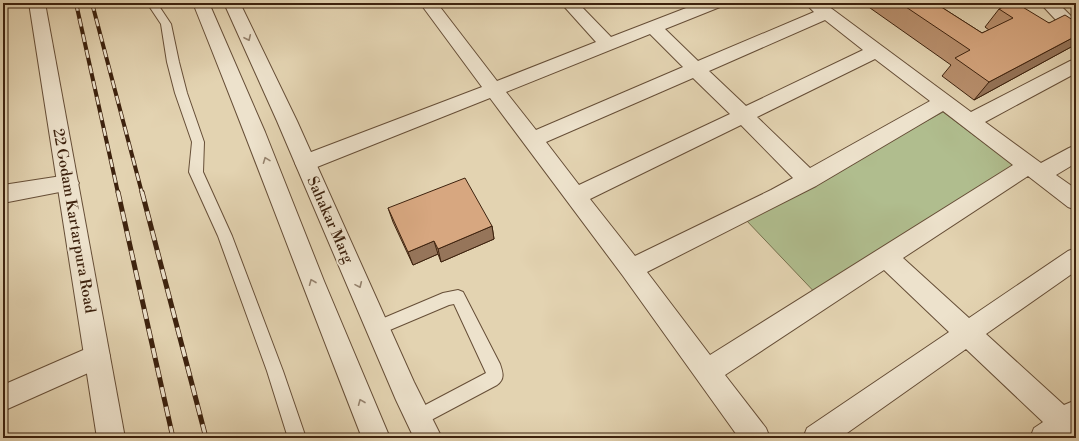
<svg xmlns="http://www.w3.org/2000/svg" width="1079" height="441" viewBox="0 0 1079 441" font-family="'Libre Bodoni',serif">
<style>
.green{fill:#b0bd8e;stroke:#76704e}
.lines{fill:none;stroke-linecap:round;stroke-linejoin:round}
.service-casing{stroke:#664e37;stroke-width:2}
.minor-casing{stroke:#664e37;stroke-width:2}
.tertiary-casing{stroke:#664e37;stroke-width:2}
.service{fill:#ede2cc;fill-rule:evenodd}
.minor{fill:#ede2cc;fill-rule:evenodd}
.tertiary{fill:#ede2cc;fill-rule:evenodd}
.rail-far1-casing{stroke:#3d220e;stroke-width:4}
.rail-casing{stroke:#3d220e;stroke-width:5}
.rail-far1{stroke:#ede2cc;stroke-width:2.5;stroke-dasharray:8;stroke-linecap:butt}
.rail{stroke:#ede2cc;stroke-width:3.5;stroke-dasharray:10;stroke-linecap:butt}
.wall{fill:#b9906e;stroke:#3d220e}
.shaded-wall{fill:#96755a;stroke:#3d220e}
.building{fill:#d7a780;stroke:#3d220e}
.oneway{stroke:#95826d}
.labels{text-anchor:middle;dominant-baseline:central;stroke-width:4;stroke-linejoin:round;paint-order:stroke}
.street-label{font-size:15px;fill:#3d220e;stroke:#ede2cc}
</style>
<rect width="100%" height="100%" fill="#e3d3b1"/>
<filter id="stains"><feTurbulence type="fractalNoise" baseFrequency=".005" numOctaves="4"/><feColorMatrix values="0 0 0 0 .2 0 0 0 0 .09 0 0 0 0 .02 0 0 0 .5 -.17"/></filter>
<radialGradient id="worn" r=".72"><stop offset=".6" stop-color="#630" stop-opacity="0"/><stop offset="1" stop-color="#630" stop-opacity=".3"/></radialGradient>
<!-- green -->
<polygon class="green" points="943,112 1024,173 822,300 746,220"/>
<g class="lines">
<defs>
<g id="service">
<polygon points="147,3 157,3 171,24 179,62 187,93 204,142 203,172 232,236 283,371 306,438 288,438 267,371 218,236 189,172 192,142 175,93 167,62 161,24"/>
<path d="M 458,290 L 463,292 L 500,364 C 503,373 505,379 497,385 L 418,427 L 412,424 L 409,418 L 412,412 L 486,373 L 454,304 L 449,305 L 378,335 L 372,333 L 370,328 L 372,323 L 443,293 Z"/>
</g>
<g id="minor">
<path d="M 420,3 L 437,3 L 497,81 L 596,42 L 561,3 L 578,3 L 611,37 L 699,3 L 722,3 L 720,7 L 665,29 L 698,61 L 814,12 L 805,3 L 824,3 L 971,112 L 1070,61 L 1076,59 L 1076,73 L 985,122 L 1041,163 L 1069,148 L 1076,145 L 1076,163 L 1056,175 L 1076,189 L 1076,210 L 1068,207 L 1028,176 L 903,258 L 969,318 L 1068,251 L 1076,248 L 1076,271 L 986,334 L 1064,405 L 1076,400 L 1076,438 L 1030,438 L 1034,428 L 1043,422 L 966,349 L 840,438 L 803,438 L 807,428 L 949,332 L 884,270 L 725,375 L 766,428 L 770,438 L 739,438 L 623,276 L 490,98 L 312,169 L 305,171 L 298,169 L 295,163 L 298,157 L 482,87 ZM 825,20 L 863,50 L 746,106 L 709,71 ZM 650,34 L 683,67 L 536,130 L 506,92 ZM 875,59 L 930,101 L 810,168 L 757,117 ZM 693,78 L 730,114 L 579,185 L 546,142 ZM 943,111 L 1013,165 L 710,355 L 647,272 L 816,186 ZM 741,125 L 793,178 L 771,190 L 635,256 L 590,199 Z"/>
<polygon points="1040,3 1058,3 1076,21 1076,37 1070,35"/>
<polygon points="68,175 75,177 79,183 75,189 3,203 3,185"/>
<polygon points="97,344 106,347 110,356 106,365 3,411 3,385"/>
</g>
<g id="tertiary">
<polygon points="29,3 45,3 125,438 97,438"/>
<path d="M 193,3 L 209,3 L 265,132 L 324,281 L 390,438 L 362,438 C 305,293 251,147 193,3 Z"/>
<polygon points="224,3 240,3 297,121 414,382 442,438 414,438 396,400 277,121"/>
</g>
</defs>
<!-- service casing -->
<use href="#service" class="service-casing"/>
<!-- minor casing -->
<use href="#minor" class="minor-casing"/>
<!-- tertiary casing -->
<use href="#tertiary" class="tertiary-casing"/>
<!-- service -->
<use href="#service" class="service"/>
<!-- minor -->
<use href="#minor" class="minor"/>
<!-- tertiary -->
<use href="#tertiary" class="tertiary"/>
<defs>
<g id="rail-far1">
<polyline points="76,3 118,193"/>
<polyline points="92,3 142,193"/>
</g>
<g id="rail">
<polyline points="118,192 173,438"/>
<polyline points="142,192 206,438"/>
</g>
</defs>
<!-- rail-far1 casing -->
<use href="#rail-far1" class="rail-far1-casing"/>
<!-- rail casing -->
<use href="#rail" class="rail-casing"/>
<!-- rail-far1 -->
<use href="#rail-far1" class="rail-far1"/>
<!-- rail -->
<use href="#rail" class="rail"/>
</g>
<!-- wall -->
<g class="wall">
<polygon points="863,3 935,3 982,33 989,30 985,27 999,9 1049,23 1076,22 1076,42 1071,47 974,100 942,76 951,65"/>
<polygon points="388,208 492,226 494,239 441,262 438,254 413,265 393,222"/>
</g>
<!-- shaded-wall -->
<g class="shaded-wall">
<polygon points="1076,36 1076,42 1071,47 974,100 989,82"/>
<polygon points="492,226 494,239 441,262 438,249"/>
<polygon points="434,241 438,254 413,265 408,252"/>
</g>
<!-- building -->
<g class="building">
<polygon points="900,3 935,3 982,33 1013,18 999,9 1011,3 1016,3 1049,23 1065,15 1076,22 1076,36 989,82 955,58 970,50"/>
<polygon points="465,178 492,226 438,249 434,241 408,252 388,208"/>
</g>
<!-- one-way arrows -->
<defs><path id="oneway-chevron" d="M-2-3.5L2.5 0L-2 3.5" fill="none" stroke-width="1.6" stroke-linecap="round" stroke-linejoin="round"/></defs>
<g class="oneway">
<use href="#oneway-chevron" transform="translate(248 38) rotate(65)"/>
<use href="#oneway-chevron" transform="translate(266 160) rotate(-111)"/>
<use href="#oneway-chevron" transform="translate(312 282) rotate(-112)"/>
<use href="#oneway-chevron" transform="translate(359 285) rotate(66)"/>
<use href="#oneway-chevron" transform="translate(361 402) rotate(-112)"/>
</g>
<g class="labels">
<!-- street labels -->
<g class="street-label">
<text transform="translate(330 220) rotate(66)">Sahakar Marg</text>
<text transform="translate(74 221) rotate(80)">22 Godam Kartarpura Road</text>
</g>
</g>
<!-- margin -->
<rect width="1079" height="441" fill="none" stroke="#e3d3b1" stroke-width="16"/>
<rect x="4" y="4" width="1071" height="433" fill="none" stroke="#3d220e" stroke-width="2"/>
<rect x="8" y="8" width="1063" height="425" fill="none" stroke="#3d220e"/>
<rect width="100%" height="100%" filter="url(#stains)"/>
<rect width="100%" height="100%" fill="url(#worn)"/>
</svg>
